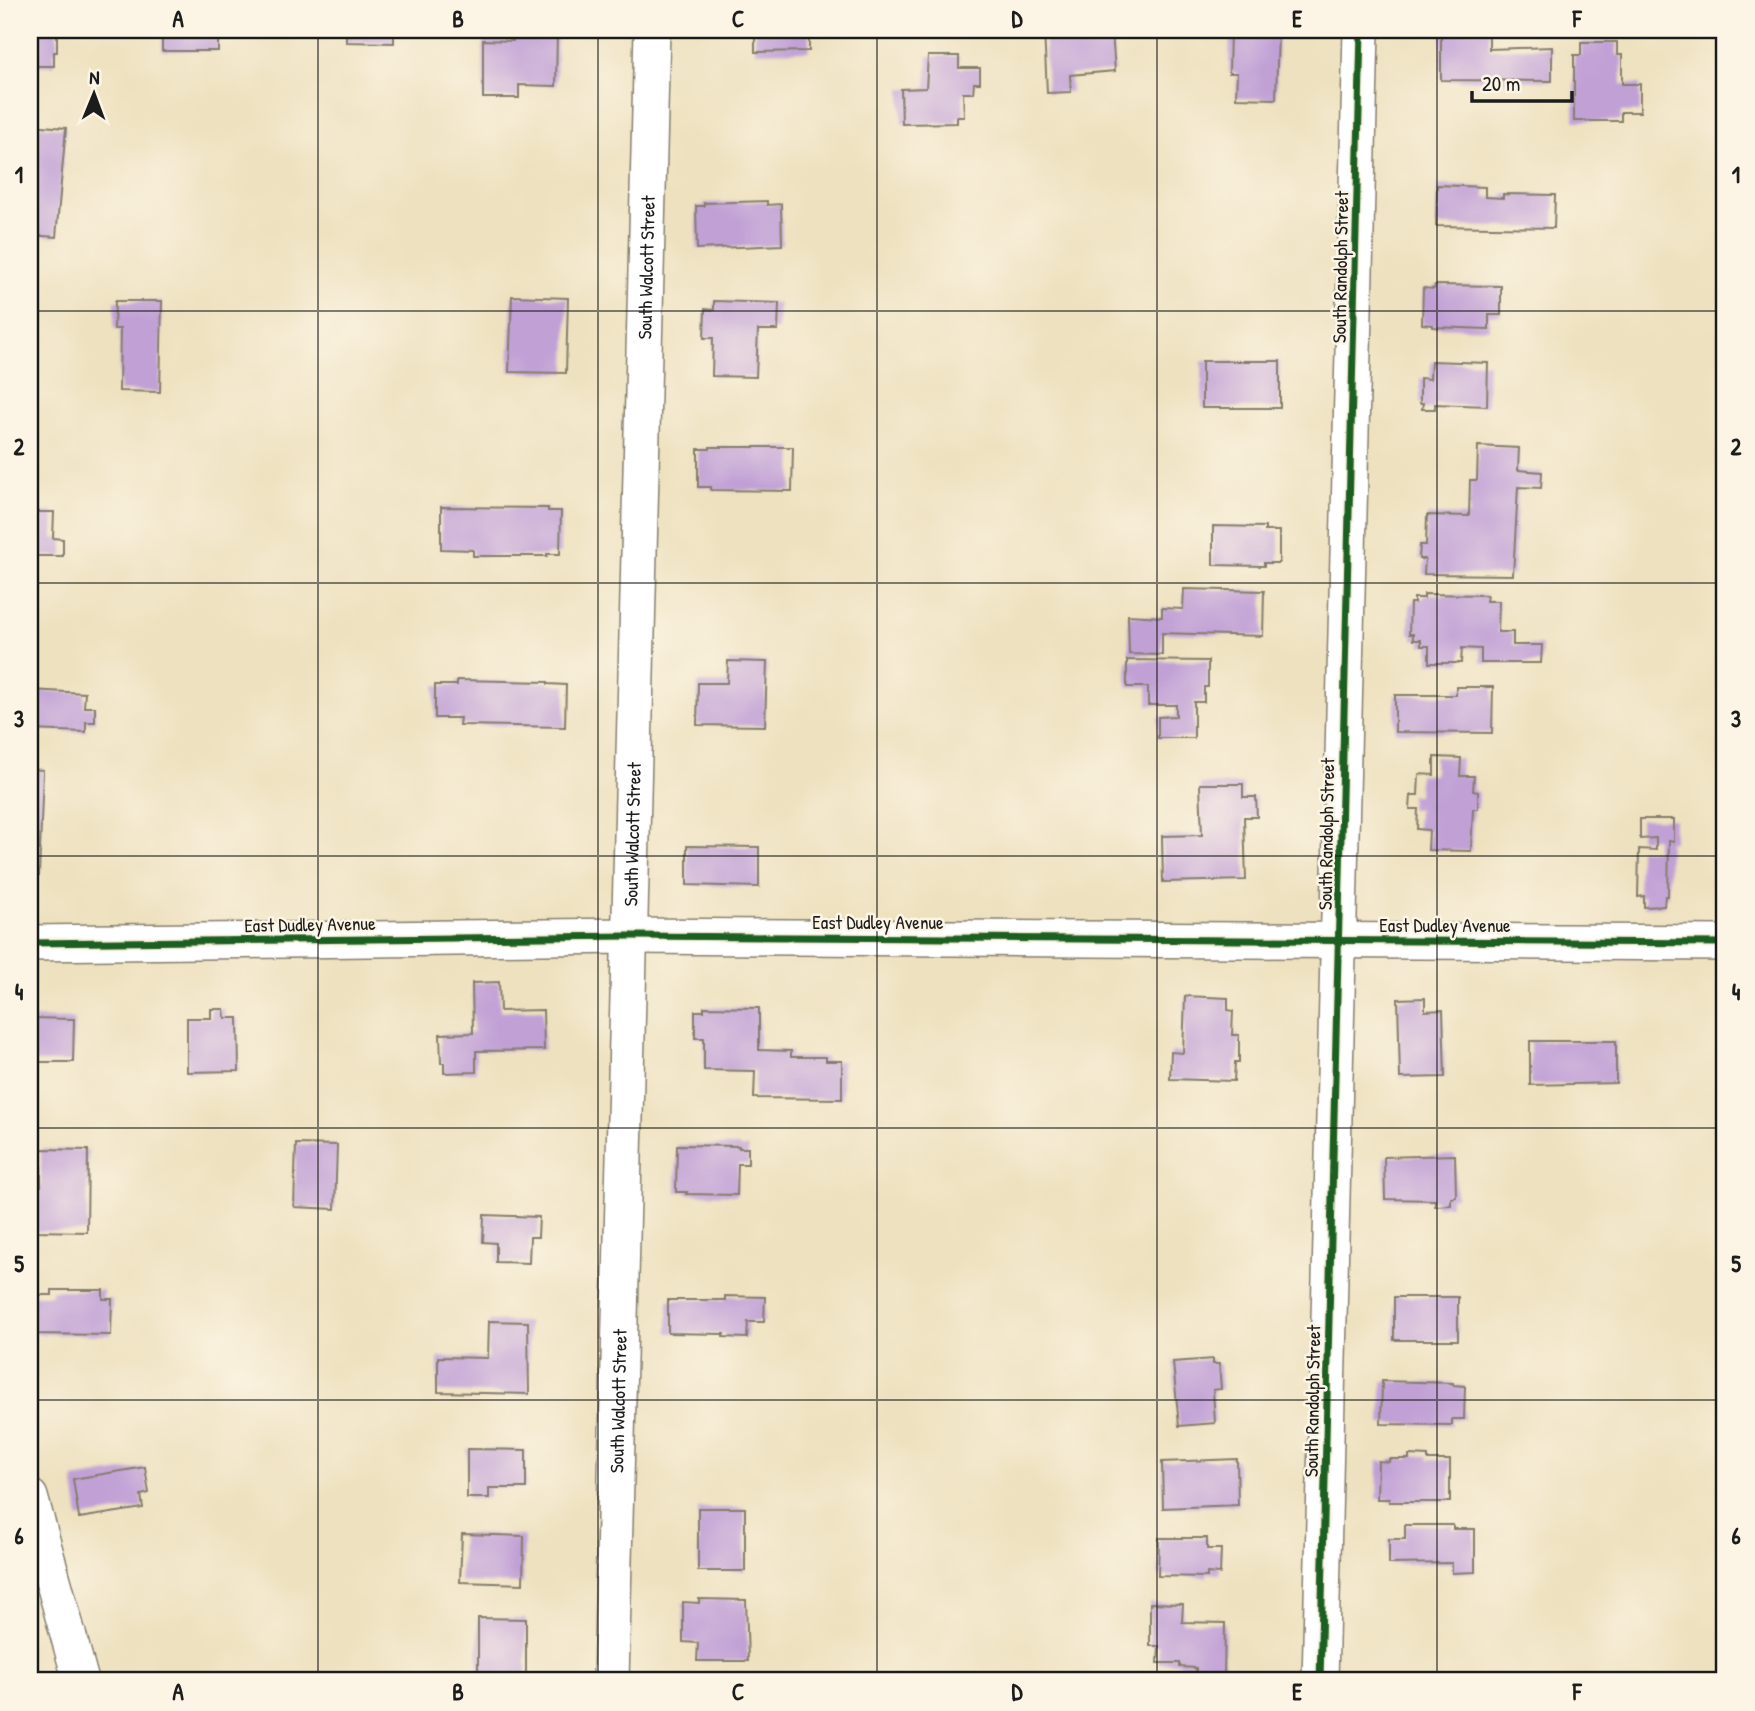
<svg xmlns="http://www.w3.org/2000/svg" width="1755" height="1711" viewBox="0 0 1755 1711" font-family="'Patrick Hand',sans-serif">
<style>
.building{fill:#c1a0d6}
.lines{fill:none;stroke-linecap:round;stroke-linejoin:round}
.minor-casing{stroke:#857e6e;stroke-width:38}
.minor{stroke:#fff;stroke-width:35}
.cycleway-casing{stroke:#fcf5e5;stroke-width:11}
.cycleway{stroke:#1b5e20;stroke-width:7}
.grid{fill:none;stroke:#1c1c1c;stroke-width:2;stroke-opacity:0.55}
.labels{text-anchor:middle;dominant-baseline:central;stroke-width:5;stroke-linejoin:round;paint-order:stroke}
.street-label{font-size:19px;fill:#1c1c1c;stroke:#fcf5e5}
.neatline{fill:none;stroke:#1c1c1c;stroke-width:2.5}
.grid-label{font-size:23px;text-anchor:middle;font-weight:bold;fill:#1c1c1c}
</style>
<rect width="100%" height="100%" fill="#fcf5e5"/>
<filter id="ink" filterUnits="userSpaceOnUse"><feTurbulence type="fractalNoise" baseFrequency=".0143" numOctaves="2"/><feDisplacementMap in="SourceGraphic" scale="14" xChannelSelector="R" yChannelSelector="G"/><feConvolveMatrix kernelMatrix="1 2 1 2 8 2 1 2 1" color-interpolation-filters="sRGB"/></filter>
<filter id="wash" filterUnits="userSpaceOnUse"><feTurbulence type="fractalNoise" baseFrequency=".00686" numOctaves="4" result="noise"/><feDisplacementMap in="SourceGraphic" scale="28" xChannelSelector="R" yChannelSelector="G"/><feGaussianBlur stdDeviation="1.57" result="paint"/><feColorMatrix in="noise" values="0 0 0 0 0 0 0 0 0 0 0 0 0 0 0 0 0 1.4 0 .05"/><feComposite in="paint" operator="in"/></filter>
<g filter="url(#wash)">
<rect width="100%" height="100%" fill="#eee1bf"/>
<g id="blocks">
<!-- building -->
<g class="building">
<polygon points="30,30 57,30 57,52 54,52 54,66 30,66"/>
<rect x="162" y="30" width="56" height="21"/>
<polygon points="346,30 412,30 412,33 394,33 394,43 346,42"/>
<polygon points="513,30 557,30 556,86 519,85 519,98 483,98 483,40 513,41"/>
<polygon points="755,30 809,30 809,51 755,52"/>
<polygon points="1044,30 1087,30 1087,34 1112,32 1115,71 1070,75 1071,92 1047,93"/>
<polygon points="1230,30 1278,30 1276,99 1236,98 1237,73 1229,73"/>
<polygon points="1441,30 1489,30 1489,49 1552,47 1552,81 1441,80"/>
<polygon points="1581,42 1617,42 1617,55 1622,55 1622,84 1640,84 1640,112 1621,112 1621,121 1574,121 1574,55 1581,55"/>
<polygon points="928,56 959,56 959,68 980,68 980,83 974,83 973,93 963,93 964,117 957,117 957,123 902,124 901,89 926,88"/>
<polygon points="30,125 66,128 56,237 30,235"/>
<polygon points="1437,185 1485,187 1485,197 1503,198 1503,194 1555,195 1554,228 1436,226"/>
<polygon points="767,201 767,205 781,204 782,245 697,249 696,206 704,206 704,203"/>
<polygon points="1435,285 1501,286 1501,315 1489,315 1489,329 1433,327 1433,325 1422,324 1423,288 1434,289"/>
<polygon points="512,296 568,298 566,373 509,372"/>
<polygon points="115,301 162,301 160,392 119,391 120,329 114,329"/>
<polygon points="714,301 779,303 778,330 758,330 756,377 712,376 713,338 704,338 705,309 714,310"/>
<rect x="1202" y="361" width="78" height="47"/>
<polygon points="1431,361 1488,363 1487,406 1435,404 1435,409 1422,409 1423,403 1420,403 1420,378 1430,379"/>
<polygon points="1478,446 1519,448 1518,470 1542,472 1541,488 1518,487 1513,575 1424,574 1425,559 1419,559 1420,545 1426,545 1427,515 1469,516 1470,480 1477,480"/>
<polygon points="710,447 793,447 792,491 711,490 711,487 698,487 698,449 710,449"/>
<polygon points="441,507 548,508 548,511 561,511 560,554 547,554 547,556 473,556 473,550 441,549"/>
<polygon points="30,512 54,512 53,538 63,539 63,556 30,556"/>
<polygon points="1213,526 1265,527 1265,531 1279,531 1279,563 1264,563 1264,566 1213,565"/>
<polygon points="1184,589 1264,591 1263,636 1162,633 1162,655 1129,654 1128,615 1162,617 1162,608 1183,609"/>
<polygon points="1424,594 1487,595 1486,601 1499,601 1498,632 1513,632 1513,645 1542,645 1541,663 1481,663 1481,649 1462,648 1461,663 1429,663 1429,646 1421,646 1421,640 1413,640 1413,634 1409,634 1410,603 1414,603 1414,598 1424,598"/>
<polygon points="1127,660 1208,661 1208,687 1204,687 1204,702 1194,702 1194,738 1158,738 1158,717 1176,716 1176,705 1148,705 1148,687 1127,687"/>
<polygon points="728,661 767,662 765,726 697,725 698,683 727,683"/>
<polygon points="457,680 548,682 548,684 566,685 565,727 459,725 460,718 435,718 435,685 457,685"/>
<polygon points="1456,687 1493,687 1492,733 1395,732 1395,695 1456,695"/>
<polygon points="30,690 85,693 84,707 95,707 95,722 86,722 86,732 30,730"/>
<polygon points="1434,757 1461,758 1460,776 1474,776 1473,791 1478,792 1478,809 1473,809 1471,851 1428,850 1429,830 1417,829 1418,809 1410,809 1411,795 1418,795 1419,774 1434,775"/>
<polygon points="30,769 43,770 39,876 30,876"/>
<polygon points="1200,784 1243,784 1243,797 1256,797 1257,817 1244,817 1246,880 1163,882 1162,836 1202,835"/>
<polygon points="1640,819 1674,819 1674,842 1669,841 1668,896 1665,896 1664,906 1644,907 1644,896 1638,897 1639,849 1656,850 1656,838 1640,839"/>
<polygon points="687,846 759,847 759,887 687,885"/>
<polygon points="499,982 500,1011 543,1010 544,1050 476,1051 476,1072 444,1073 444,1063 441,1063 440,1034 473,1033 472,983"/>
<polygon points="1185,996 1228,998 1228,1010 1233,1011 1232,1035 1239,1035 1239,1062 1235,1062 1234,1081 1170,1079 1171,1052 1183,1053"/>
<polygon points="1425,998 1425,1011 1443,1010 1445,1077 1400,1078 1398,999"/>
<polygon points="704,1007 759,1008 759,1050 791,1051 791,1057 826,1057 826,1061 842,1061 842,1099 754,1098 755,1071 704,1070 704,1038 695,1038 695,1011 704,1011"/>
<polygon points="211,1009 224,1009 225,1018 238,1018 239,1071 187,1072 187,1018 211,1018"/>
<polygon points="30,1018 74,1019 73,1062 30,1062"/>
<polygon points="1530,1041 1616,1041 1616,1083 1530,1085"/>
<polygon points="296,1144 337,1145 335,1209 294,1207"/>
<polygon points="677,1145 739,1146 739,1148 748,1148 748,1164 738,1164 737,1195 686,1194 687,1192 676,1192"/>
<polygon points="41,1149 88,1150 87,1232 36,1231 36,1225 30,1225 30,1186 41,1186"/>
<polygon points="1455,1155 1456,1197 1451,1198 1451,1205 1435,1206 1435,1200 1385,1199 1384,1157"/>
<polygon points="484,1215 539,1217 538,1237 530,1237 529,1263 496,1262 496,1243 483,1242"/>
<polygon points="52,1290 103,1290 103,1299 112,1299 111,1335 31,1334 31,1295 52,1295"/>
<polygon points="725,1296 765,1297 764,1322 748,1322 747,1338 723,1337 724,1334 668,1333 668,1300 725,1300"/>
<rect x="1394" y="1297" width="64" height="43"/>
<polygon points="489,1321 528,1322 529,1394 438,1392 438,1357 488,1358"/>
<polygon points="1213,1359 1213,1364 1219,1364 1221,1389 1213,1390 1215,1423 1179,1426 1173,1362"/>
<polygon points="1382,1381 1453,1383 1453,1385 1465,1386 1464,1419 1452,1419 1452,1425 1381,1424"/>
<polygon points="467,1449 526,1450 526,1488 489,1488 489,1498 467,1498"/>
<polygon points="1409,1455 1428,1456 1428,1460 1450,1460 1450,1502 1389,1502 1389,1499 1377,1499 1378,1461 1389,1462 1389,1459 1409,1459"/>
<polygon points="1237,1459 1238,1505 1163,1508 1162,1462"/>
<polygon points="145,1467 149,1493 141,1495 143,1508 79,1518 73,1479"/>
<rect x="698" y="1508" width="47" height="63"/>
<polygon points="1405,1525 1453,1525 1453,1529 1475,1529 1475,1572 1452,1573 1452,1563 1389,1564 1389,1539 1405,1539"/>
<polygon points="462,1534 524,1536 523,1584 460,1582"/>
<polygon points="1159,1538 1207,1538 1207,1549 1221,1549 1220,1574 1207,1573 1207,1577 1158,1576"/>
<polygon points="699,1599 746,1600 748,1661 697,1661 698,1643 683,1642 683,1602 699,1603"/>
<polygon points="1150,1603 1183,1604 1182,1622 1225,1623 1224,1679 1196,1679 1196,1668 1180,1667 1180,1663 1158,1663 1159,1646 1150,1646"/>
<polygon points="478,1618 526,1619 526,1681 478,1681"/>
</g>
</g>
</g>
<g filter="url(#ink)">
<use href="#blocks" fill-opacity="0" stroke="#857e6e" stroke-width="2"/>
<g class="lines">
<defs>
<g id="minor">
<polyline points="30,943 630,936 1725,943"/>
<polyline points="30,1497 81,1681"/>
<path id="s1" d="M 611,1681 L 652,30"/>
<polyline points="1320,1681 1361,30"/>
</g>
</defs>
<!-- minor casing -->
<use href="#minor" class="minor-casing"/>
<!-- minor -->
<use href="#minor" class="minor"/>
<defs>
<g id="cycleway">
<polyline points="30,943 630,936 1725,943"/>
<polyline points="1320,1681 1361,30"/>
</g>
</defs>
<!-- cycleway casing -->
<use href="#cycleway" class="cycleway-casing"/>
<!-- cycleway -->
<use href="#cycleway" class="cycleway"/>
</g>
</g>
<!-- grid -->
<path class="grid" d="M 318,30 L 318,1681M 598,30 L 598,1681M 877,30 L 877,1681M 1157,30 L 1157,1681M 1437,30 L 1437,1681M 30,311 L 1725,311M 30,583 L 1725,583M 30,856 L 1725,856M 30,1128 L 1725,1128M 30,1400 L 1725,1400"/>
<g class="labels">
<!-- street labels -->
<g class="street-label">
<text transform="translate(1340 267) rotate(-89)">South Randolph Street</text>
<text stroke="none"><textPath href="#s1" startOffset="1414">South Walcott Street</textPath></text>
<text transform="translate(1326 834) rotate(-89)">South Randolph Street</text>
<text stroke="none"><textPath href="#s1" startOffset="847">South Walcott Street</textPath></text>
<text x="878" y="922">East Dudley Avenue</text>
<text transform="translate(310 924) rotate(-1)">East Dudley Avenue</text>
<text x="1445" y="925">East Dudley Avenue</text>
<text stroke="none"><textPath href="#s1" startOffset="280">South Walcott Street</textPath></text>
<text transform="translate(1312 1401) rotate(-89)">South Randolph Street</text>
</g>
</g>
<!-- margin -->
<rect width="1755" height="1711" fill="none" stroke="#fcf5e5" stroke-width="77"/>
<!-- north arrow -->
<g transform="translate(94 94) rotate(1)" stroke="#fcf5e5" stroke-width="5" paint-order="stroke">
<path d="M0-5L12 26L0 18L-12 26Z" fill="#1c1c1c"/>
<text y="-10" font-size="19" font-weight="bold" text-anchor="middle" fill="#1c1c1c">N</text>
</g>
<!-- scale -->
<path d="M1472 91v10h100v-10" fill="none" stroke="#1c1c1c" stroke-width="3.5"/>
<text x="1482" y="91" font-size="21" fill="#1c1c1c" stroke="#fcf5e5" stroke-width="5" paint-order="stroke">20 m</text>
<rect x="38" y="38" width="1678" height="1634" class="neatline"/>
<g class="grid-label">
<text x="178" y="27">A</text>
<text x="458" y="27">B</text>
<text x="738" y="27">C</text>
<text x="1017" y="27">D</text>
<text x="1297" y="27">E</text>
<text x="1577" y="27">F</text>
<text x="19" y="183">1</text>
<text x="1736" y="183">1</text>
<text x="19" y="455">2</text>
<text x="1736" y="455">2</text>
<text x="19" y="727">3</text>
<text x="1736" y="727">3</text>
<text x="19" y="1000">4</text>
<text x="1736" y="1000">4</text>
<text x="19" y="1272">5</text>
<text x="1736" y="1272">5</text>
<text x="19" y="1544">6</text>
<text x="1736" y="1544">6</text>
<text x="178" y="1700">A</text>
<text x="458" y="1700">B</text>
<text x="738" y="1700">C</text>
<text x="1017" y="1700">D</text>
<text x="1297" y="1700">E</text>
<text x="1577" y="1700">F</text>
</g>
</svg>
